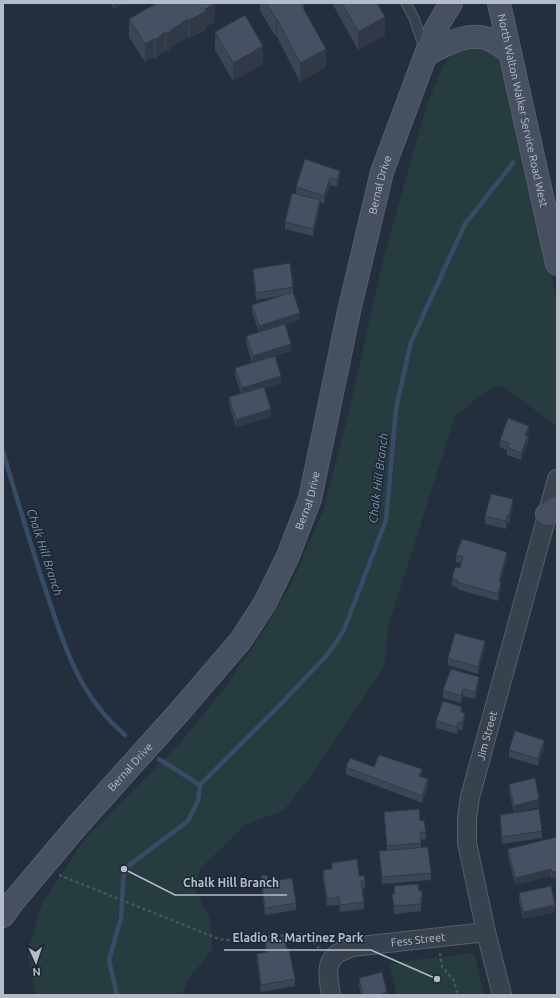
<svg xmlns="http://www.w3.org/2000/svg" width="560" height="998" viewBox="0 0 560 998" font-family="Ubuntu,sans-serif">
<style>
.green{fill:#263c3f}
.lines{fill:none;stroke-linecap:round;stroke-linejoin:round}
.stream{stroke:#394c67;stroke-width:4.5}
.lane-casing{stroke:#565f6c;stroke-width:11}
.street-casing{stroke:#565f6c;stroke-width:20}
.secondary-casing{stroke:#565f6c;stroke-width:24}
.path{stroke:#44595c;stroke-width:2.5;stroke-dasharray:3 3;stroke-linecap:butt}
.lane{stroke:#38414e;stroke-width:9}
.street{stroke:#38414e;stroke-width:18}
.secondary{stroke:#465061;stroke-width:22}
.wall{fill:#3b4654}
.shaded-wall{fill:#303945}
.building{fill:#455162;stroke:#303945}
.labels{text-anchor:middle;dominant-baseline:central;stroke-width:3;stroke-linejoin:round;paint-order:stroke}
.street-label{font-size:11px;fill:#b4bcc9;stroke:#1d2633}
.water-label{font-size:12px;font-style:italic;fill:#7c92b1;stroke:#1d2633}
.leader{fill:none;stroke:#b4bcc9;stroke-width:1.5}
.callout-dot{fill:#b4bcc9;stroke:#1d2633;stroke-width:1.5}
.callout-label{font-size:12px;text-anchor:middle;font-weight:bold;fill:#b4bcc9;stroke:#1d2633;stroke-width:3;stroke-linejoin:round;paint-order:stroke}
</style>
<rect width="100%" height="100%" fill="#242f3e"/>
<!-- green -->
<g class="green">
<polygon points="486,48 504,62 557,301 557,426 501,385 485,392 455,416 389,624 384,667 315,770 284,810 245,825 200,869 194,887 210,919 212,950 189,978 182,995 35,995 28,951 41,906 84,840 180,743 223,690 260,637 291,584 323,511 348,416 383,260 427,104 442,69 450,56 461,50"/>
<polygon points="474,953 484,995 397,995 389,963"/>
</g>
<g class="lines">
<!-- stream -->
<g class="stream">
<path d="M 3,452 C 17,498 30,543 45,588 C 64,645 78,695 125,735"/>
<polyline points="200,785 276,709 328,654 344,630 386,520 396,409 411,342 465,224 513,163"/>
<polyline points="117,995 109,960 121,918 124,869 188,821 198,801 200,785 159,759"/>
</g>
<defs>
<polyline id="lane" points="406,3 414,18 424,48"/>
<g id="street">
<path id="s1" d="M 331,995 C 329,981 324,963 337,954 C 341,951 347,949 352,947 L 486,932"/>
<path id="s2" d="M 502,995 L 486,932 L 467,843 L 467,818 L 470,797 L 557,479"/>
</g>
<g id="secondary">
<path id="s3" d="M 499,3 L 557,264"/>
<path d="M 426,55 C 445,45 468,30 491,40 C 497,43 503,48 509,51"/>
<polyline points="547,514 557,508"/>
<path id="s4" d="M 3,916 L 12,903 L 77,826 L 181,710 L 241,640 L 265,603 L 288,556 L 310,499 L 349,311 L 382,172 L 435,30 L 451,3"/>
</g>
</defs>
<!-- lane casing -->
<use href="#lane" class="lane-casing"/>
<!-- street casing -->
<use href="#street" class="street-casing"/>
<!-- secondary casing -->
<use href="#secondary" class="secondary-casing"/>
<!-- path -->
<g class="path">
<polyline points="59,875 219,939 230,940 303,934 309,937 319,948"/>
<polyline points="440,953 442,967 453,979 458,995"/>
</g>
<!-- lane -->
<use href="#lane" class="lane"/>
<!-- street -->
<use href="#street" class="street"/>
<!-- secondary -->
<use href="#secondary" class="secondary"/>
</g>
<!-- wall -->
<g class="wall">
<polygon points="111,3 129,3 124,6 123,4 114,9"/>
<polygon points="157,3 215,22 206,27 206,29 201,32 189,38 188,37 171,47 171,49 166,52 165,50 155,59 154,57 145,62 129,37 129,19"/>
<polygon points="260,3 304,3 304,10 326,67 300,82 277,37 276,37 260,11"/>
<polygon points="332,3 377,3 385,35 358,50"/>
<polygon points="215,32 263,64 233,81 215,50"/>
<polygon points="305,159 340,178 337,187 330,185 324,203 320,202 320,207 313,236 285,229 285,222 296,194 296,187"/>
<polygon points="253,269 293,287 293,293 300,320 285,324 291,351 275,356 281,383 264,388 271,417 236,427 229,404 229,397 241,393 235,375 235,368 252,362 246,343 246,336 259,332 252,312 252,305 280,296 256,300 253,276"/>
<polygon points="529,433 528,437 528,444 521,460 507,455 507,450 500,447 500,440"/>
<polygon points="513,506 509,523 507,522 506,529 485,524 485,516"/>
<polygon points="456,555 507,559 501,582 501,589 498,601 457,589 457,587 452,586 452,578 460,568 461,563 456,562"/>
<polygon points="485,648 478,674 448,665 448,658"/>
<polygon points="479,684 475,699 463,696 461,703 443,698 443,690"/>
<polygon points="462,712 465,720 462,731 458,729 457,734 436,728 436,721"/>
<polygon points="544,748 538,766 509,757 509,750"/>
<polygon points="346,767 374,767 422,776 422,777 428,787 422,803 346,774"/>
<polygon points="509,784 539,807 514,813 509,791"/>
<polygon points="384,812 420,821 426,832 426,839 421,840 421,848 431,873 431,880 382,884 379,851 387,851"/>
<polygon points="500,815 542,831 542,838 502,844 500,822"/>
<polygon points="557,837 552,879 551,876 515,885 508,856 508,849"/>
<polygon points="332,863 365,881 365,888 362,889 364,902 364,909 340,912 339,905 327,906 323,878 323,870 332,869"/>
<polygon points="261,876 296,903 296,910 265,915 261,883"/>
<polygon points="394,886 419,891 422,897 422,904 421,905 421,911 394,914 392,894 395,894"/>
<polygon points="519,893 555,912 523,919 519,900"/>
<polygon points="265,941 287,949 295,979 295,986 261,992 257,961 257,954 265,952"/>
<polygon points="359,978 387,995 361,995 359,985"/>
</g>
<!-- shaded-wall -->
<g class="shaded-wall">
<polygon points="114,3 123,3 123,4 114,9"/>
<polygon points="124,3 129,3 124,6"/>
<polygon points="215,4 215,22 206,27 206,29 189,38 189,20"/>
<polygon points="385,17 385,35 358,50 358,32"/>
<polygon points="188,19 188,37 171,47 171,49 166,52 166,34 171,30"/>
<rect x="276" y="19" width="1" height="18"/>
<polygon points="165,32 165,50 155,59 155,40"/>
<polygon points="154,39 154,57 145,62 145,44"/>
<polygon points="263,46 263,64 233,81 233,63"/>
<polygon points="326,49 326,67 300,82 300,63"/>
<polygon points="340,171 340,178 337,187 337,180"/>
<polygon points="330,178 330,185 324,203 324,196"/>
<polygon points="320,200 320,207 313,236 313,229"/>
<polygon points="300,313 300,320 259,333 259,326"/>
<polygon points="291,344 291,351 253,363 253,356"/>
<polygon points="281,376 281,383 242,395 242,388"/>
<polygon points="271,409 271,417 236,427 236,420"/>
<polygon points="529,426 529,433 528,437 528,444 521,460 521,453 525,436"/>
<polygon points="513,499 513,506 509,523 509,516"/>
<polygon points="507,515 507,522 506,529 506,521"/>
<polygon points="507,552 507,559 499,588 499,581"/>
<polygon points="501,582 501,589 498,601 498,594"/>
<polygon points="485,641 485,648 478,674 478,667"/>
<polygon points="479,677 479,684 475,699 475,692"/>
<polygon points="463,689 463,696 461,703 461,696"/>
<polygon points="465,713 465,720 462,731 462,723"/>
<polygon points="458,722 458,729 457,734 457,727"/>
<polygon points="544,740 544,748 538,766 538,759"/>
<polygon points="422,769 422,776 419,783 419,776"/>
<polygon points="428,779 428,787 422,803 422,796"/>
<polygon points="539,799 539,807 514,813 514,806"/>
<polygon points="551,869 551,876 515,885 515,878"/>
<polygon points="557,871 557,878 552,879 552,872"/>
<polygon points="555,905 555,912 523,919 523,912"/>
<polygon points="387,992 387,995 381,995 381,994"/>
</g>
<!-- building -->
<g class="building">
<polygon points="157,3 214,3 215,4 205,9 206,11 201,14 189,20 188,19 171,30 171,31 166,34 165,32 155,40 154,39 145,44 129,19"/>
<polygon points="266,3 304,3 304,4 302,6 326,49 300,63 277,19 276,19"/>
<polygon points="342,3 377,3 385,17 358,32"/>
<polygon points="245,15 263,46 233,63 215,32"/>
<polygon points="305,159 340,171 337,180 330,178 324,196 296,187"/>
<polygon points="292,193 320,200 313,229 285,222"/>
<polygon points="290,263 293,287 256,293 253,269"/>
<polygon points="293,292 300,313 259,326 252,305"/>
<polygon points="285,324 291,344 253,356 246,336"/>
<polygon points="275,356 281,376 242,388 235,368"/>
<polygon points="264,387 271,409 236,420 229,397"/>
<polygon points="508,418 529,426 525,436 528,436 521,453 507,447 509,443 500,440"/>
<polygon points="491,494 513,499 509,516 507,515 506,521 485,516"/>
<polygon points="462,539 507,552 499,581 501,582 498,594 457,582 458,580 452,578 455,567 460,568 463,557 456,555"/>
<polygon points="455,633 485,641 478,667 448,658"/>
<polygon points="451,669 479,677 475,692 463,689 461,696 443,690"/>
<polygon points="443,701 462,707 461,712 465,713 462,723 458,722 457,727 436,721"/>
<polygon points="515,731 544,740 538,759 509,750"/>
<polygon points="379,755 422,769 419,776 428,779 422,796 346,767 350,758 374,767"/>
<polygon points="535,778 539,799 514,806 509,784"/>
<polygon points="419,809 420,821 424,820 426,832 420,832 421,843 387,846 384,812"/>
<polygon points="539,809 542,831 502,837 500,815"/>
<polygon points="557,837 557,871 552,872 551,869 515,878 508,849"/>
<polygon points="428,847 431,873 382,877 379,851"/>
<polygon points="357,859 359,876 364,875 365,881 361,881 364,902 340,905 339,897 327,899 323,870 332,869 332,863"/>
<polygon points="267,875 268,882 292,878 296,903 265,908 261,876"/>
<polygon points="418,884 419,891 422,891 422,897 420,898 421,904 394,906 392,894 395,894 394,886"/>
<polygon points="551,886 555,905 523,912 519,893"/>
<polygon points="284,938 287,949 289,949 295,979 261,985 257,954 267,952 265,941"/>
<polygon points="382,972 387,992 381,994 381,995 363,995 359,978"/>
</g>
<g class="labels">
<!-- street labels -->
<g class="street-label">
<text stroke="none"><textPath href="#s3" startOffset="110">North Walton Walker Service Road West</textPath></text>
<text stroke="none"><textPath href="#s4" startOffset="844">Bernal Drive</textPath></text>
<text stroke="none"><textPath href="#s4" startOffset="520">Bernal Drive</textPath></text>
<text stroke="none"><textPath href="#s2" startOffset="266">Jim Street</textPath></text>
<text stroke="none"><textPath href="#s4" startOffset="196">Bernal Drive</textPath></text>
<text stroke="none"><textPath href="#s1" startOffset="127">Fess Street</textPath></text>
</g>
<!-- water labels -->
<g class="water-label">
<text transform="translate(378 478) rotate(-83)">Chalk Hill Branch</text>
<text transform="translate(45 552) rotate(72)">Chalk Hill Branch</text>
</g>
</g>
<!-- callouts -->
<path class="leader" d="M124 869L175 895H287M437 979L371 950H224"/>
<g class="callout-dot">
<circle cx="124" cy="869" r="4"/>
<circle cx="437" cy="979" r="4"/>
</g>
<g class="callout-label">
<text x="231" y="887">Chalk Hill Branch</text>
<text x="298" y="942">Eladio R. Martinez Park</text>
</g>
<!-- border -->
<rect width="560" height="998" fill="none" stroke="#b4bcc9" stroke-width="8"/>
<!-- north arrow -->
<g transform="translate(36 962) rotate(177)" stroke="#1d2633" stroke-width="3" paint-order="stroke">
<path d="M0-3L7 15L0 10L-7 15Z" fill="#b4bcc9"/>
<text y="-6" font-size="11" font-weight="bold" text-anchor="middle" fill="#b4bcc9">N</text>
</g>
</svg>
